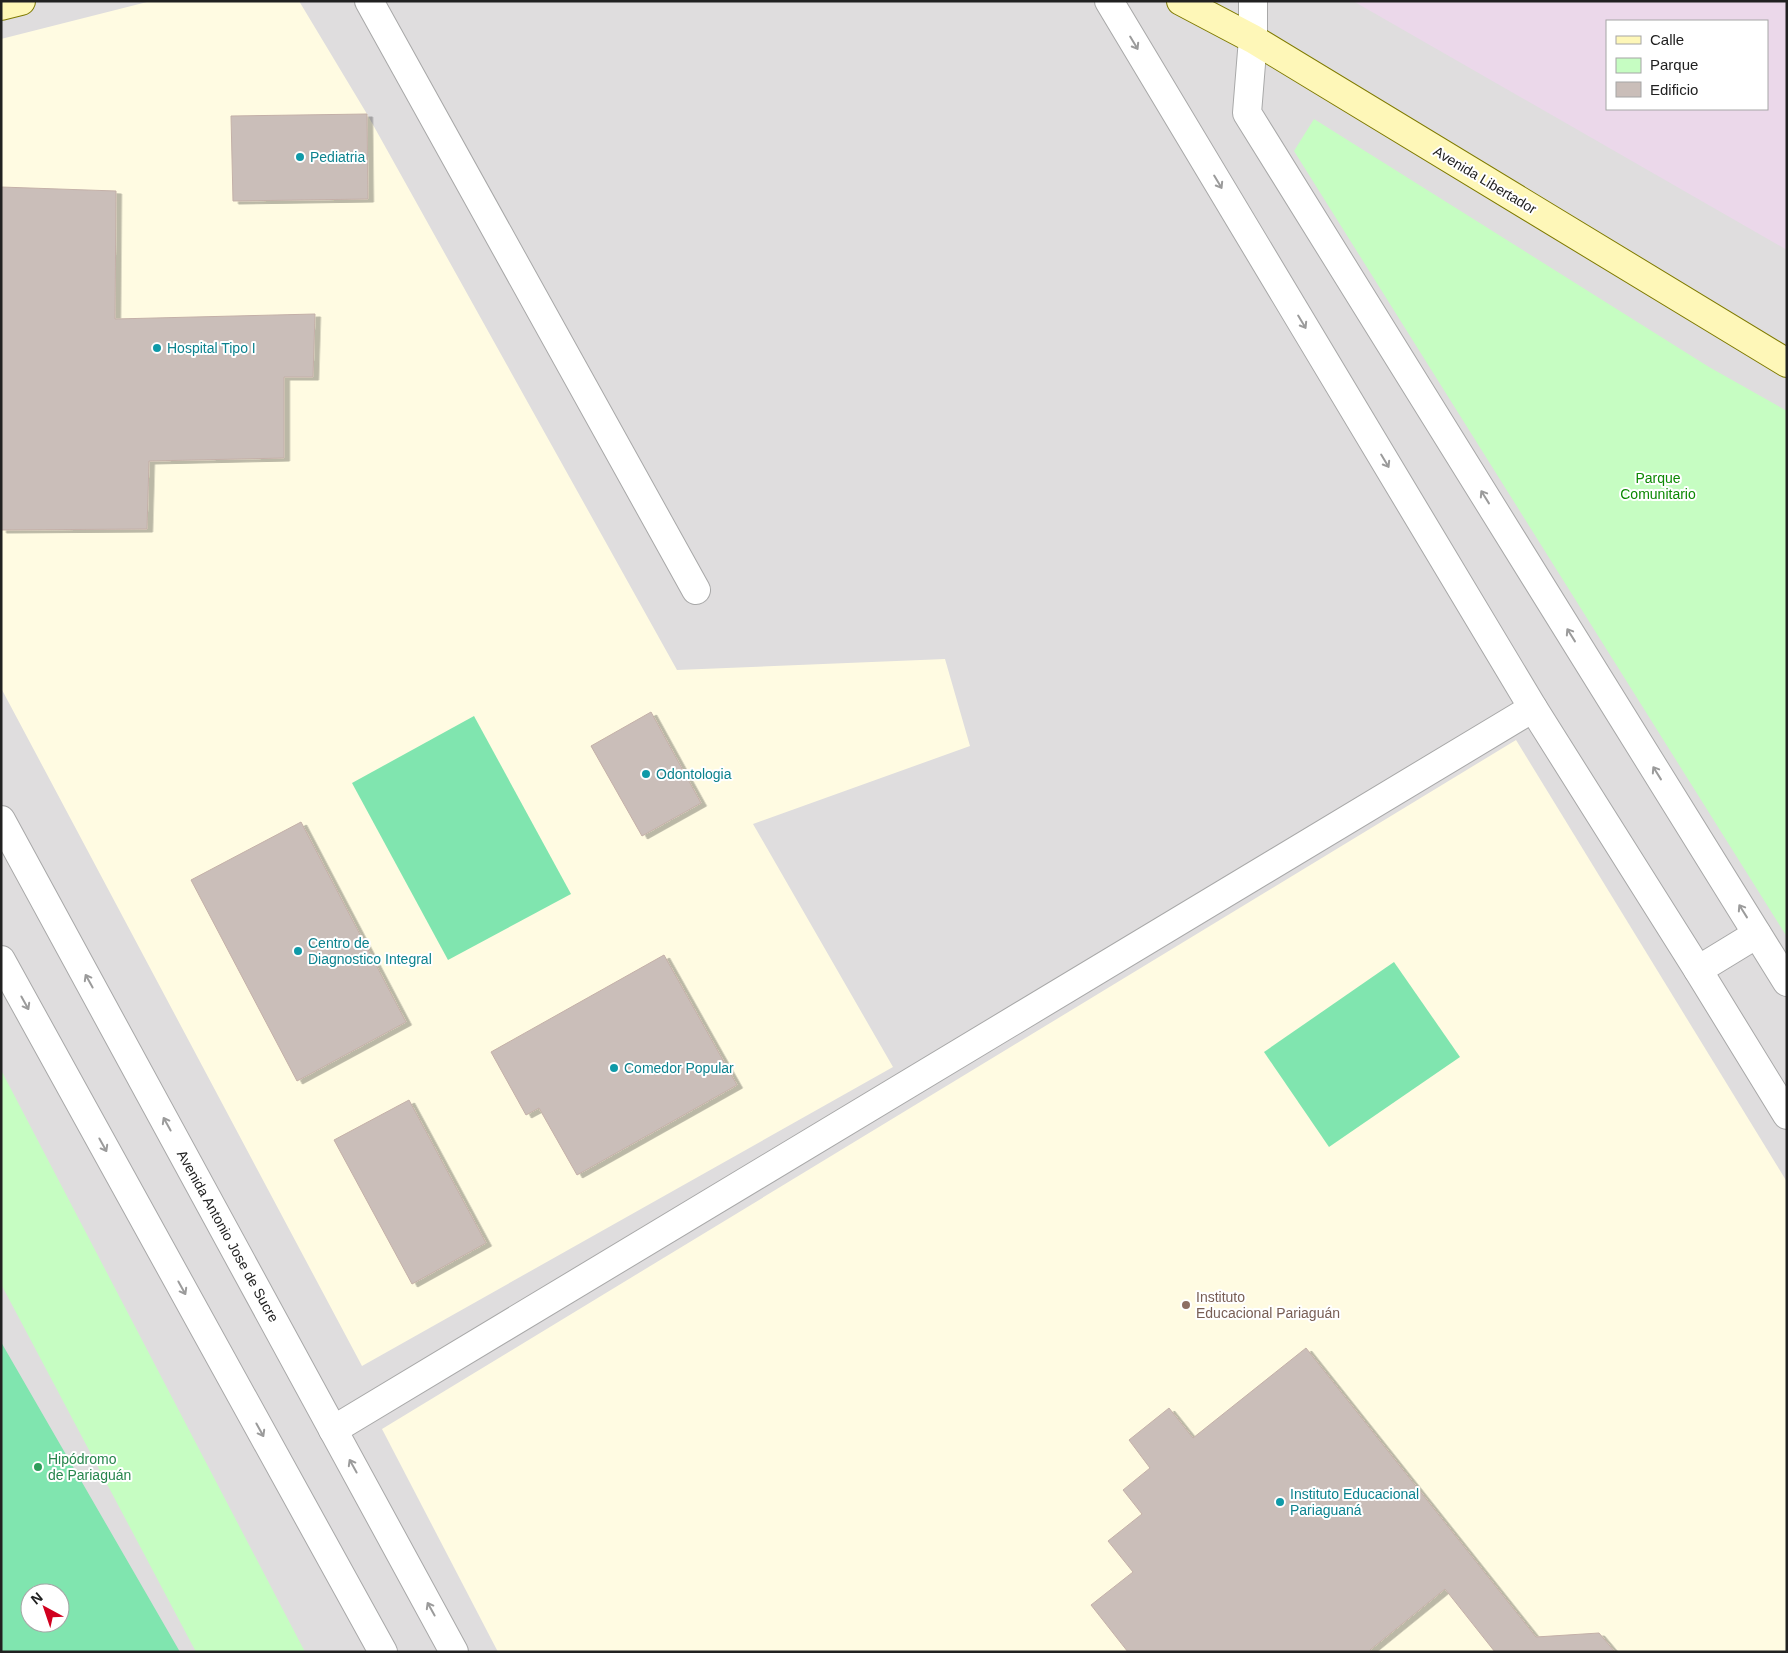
<svg xmlns="http://www.w3.org/2000/svg" width="1788" height="1653" viewBox="0 0 1788 1653" font-family="Helvetica,sans-serif">
<style>
.residential{fill:#dfddde;fill-rule:evenodd}
.industrial{fill:#ebd8ea;fill-rule:evenodd}
.education{fill:#fffbe2}
.park{fill:#c6fdc2}
.pitch{fill:#80e5af;fill-rule:evenodd}
.building{fill:#cabeb9;stroke:#c4b0a8;filter:url(#shadow)}
.lines{fill:none;stroke-linecap:round;stroke-linejoin:round}
.minor-casing{stroke:#a8a8a8;stroke-width:30}
.secondary-casing{stroke:#7f7a00;stroke-width:30}
.minor{stroke:#fff;stroke-width:28}
.secondary{stroke:#fef7b8;stroke-width:28}
.oneway{stroke:#9b9b9b}
.culture-dot{fill:#0f9aa8;stroke:#fff;stroke-width:2}
.education-dot{fill:#8d6e63;stroke:#fff;stroke-width:2}
.leisure-dot{fill:#2e9e5b;stroke:#fff;stroke-width:2}
.labels{text-anchor:middle;dominant-baseline:central;stroke-width:4;stroke-linejoin:round;paint-order:stroke}
.culture-label{font-size:14px;fill:#0d838f;stroke:#fff;text-anchor:start}
.street-label{font-size:14px;fill:#212121;stroke:#fff}
.park-label{font-size:14px;fill:#0d8904;stroke:#fff}
.education-label{font-size:14px;fill:#785e54;stroke:#fff;text-anchor:start}
.leisure-label{font-size:14px;fill:#27864d;stroke:#fff;text-anchor:start}
</style>
<defs>
<filter id="shadow"><feDropShadow dx="5.5" dy="3" stdDeviation="0" flood-color="#0004"/></filter>
</defs>
<rect width="100%" height="100%" fill="#f2ece7"/>
<!-- residential -->
<path class="residential" d="M 1,1 L 1787,1 L 1787,1652 L 1,1652 ZM 1607,21 L 1767,21 L 1767,109 L 1607,109 ZM 30,1593 L 60,1593 L 60,1623 L 30,1623 Z"/>
<!-- industrial -->
<path class="industrial" d="M 1353,1 L 1787,1 L 1787,250 ZM 1607,21 L 1767,21 L 1767,109 L 1607,109 Z"/>
<!-- education -->
<g class="education">
<polygon points="151,1 299,1 367,114 677,670 945,659 970,746 753,824 893,1067 362,1366 1,688 1,39"/>
<polygon points="1516,740 1787,1182 1787,1652 498,1652 382,1429"/>
</g>
<!-- park -->
<g class="park">
<polygon points="1314,119 1709,367 1787,411 1787,937 1294,151"/>
<polygon points="1,1070 305,1652 196,1652 1,1284"/>
</g>
<!-- pitch -->
<g class="pitch">
<polygon points="474,716 571,894 448,960 352,783"/>
<polygon points="1394,962 1460,1057 1329,1147 1264,1052"/>
<path d="M 1,1342 L 180,1652 L 1,1652 ZM 30,1593 L 60,1593 L 60,1623 L 30,1623 Z"/>
</g>
<!-- building -->
<g class="building">
<polygon points="367,114 368,199 233,201 231,116"/>
<polygon points="1,187 116,191 115,319 315,314 313,377 284,377 284,458 149,461 147,529 1,530"/>
<polygon points="651,712 701,803 642,836 591,746"/>
<polygon points="301,822 406,1022 297,1081 191,880"/>
<polygon points="664,955 737,1085 577,1175 539,1108 526,1115 491,1052"/>
<polygon points="409,1100 486,1243 412,1284 334,1140"/>
<polygon points="1306,1348 1536,1637 1599,1633 1615,1652 1495,1652 1445,1589 1370,1650 1371,1652 1128,1652 1091,1605 1133,1572 1108,1541 1142,1514 1123,1490 1150,1468 1129,1440 1169,1408 1193,1438"/>
</g>
<g class="lines">
<defs>
<g id="minor">
<polyline points="369,1 696,590"/>
<polyline points="1109,1 1533,708 1698,970 1787,1115"/>
<polyline points="1253,1 1253,39 1247,113 1787,982"/>
<polyline points="1,820 454,1652"/>
<polyline points="1,960 383,1652"/>
<polyline points="1698,970 1757,934"/>
<polyline points="333,1430 1533,708"/>
</g>
<g id="secondary">
<polyline points="1181,1 1253,39 1787,363"/>
<polyline points="1,6 21,1"/>
</g>
</defs>
<!-- minor casing -->
<use href="#minor" class="minor-casing"/>
<!-- secondary casing -->
<use href="#secondary" class="secondary-casing"/>
<!-- minor -->
<use href="#minor" class="minor"/>
<!-- secondary -->
<use href="#secondary" class="secondary"/>
</g>
<!-- one-way arrows -->
<defs><path id="oneway-shaft" d="M-6 0H5M1.5-3L5.5 0L1.5 3" fill="none" stroke-width="1.6" stroke-linecap="round" stroke-linejoin="round" transform="scale(1.25)"/></defs>
<g class="oneway">
<use href="#oneway-shaft" transform="translate(1134 43) rotate(59)"/>
<use href="#oneway-shaft" transform="translate(1218 182) rotate(59)"/>
<use href="#oneway-shaft" transform="translate(1302 322) rotate(59)"/>
<use href="#oneway-shaft" transform="translate(1385 461) rotate(59)"/>
<use href="#oneway-shaft" transform="translate(1485 497) rotate(-122)"/>
<use href="#oneway-shaft" transform="translate(1571 635) rotate(-122)"/>
<use href="#oneway-shaft" transform="translate(1657 773) rotate(-122)"/>
<use href="#oneway-shaft" transform="translate(1743 911) rotate(-122)"/>
<use href="#oneway-shaft" transform="translate(89 981) rotate(-119)"/>
<use href="#oneway-shaft" transform="translate(25 1003) rotate(61)"/>
<use href="#oneway-shaft" transform="translate(167 1124) rotate(-119)"/>
<use href="#oneway-shaft" transform="translate(103 1145) rotate(61)"/>
<use href="#oneway-shaft" transform="translate(182 1288) rotate(61)"/>
<use href="#oneway-shaft" transform="translate(260 1430) rotate(61)"/>
<use href="#oneway-shaft" transform="translate(353 1466) rotate(-119)"/>
<use href="#oneway-shaft" transform="translate(431 1609) rotate(-119)"/>
</g>
<!-- markers -->
<g class="culture-dot">
<circle cx="300" cy="157" r="5"/>
<circle cx="157" cy="348" r="5"/>
<circle cx="646" cy="774" r="5"/>
<circle cx="298" cy="951" r="5"/>
<circle cx="614" cy="1068" r="5"/>
<circle cx="1280" cy="1502" r="5"/>
</g>
<circle class="education-dot" cx="1186" cy="1305" r="5"/>
<circle class="leisure-dot" cx="38" cy="1467" r="5"/>
<g class="labels">
<!-- culture labels -->
<g class="culture-label">
<text x="310" y="157">Pediatria</text>
<text x="167" y="348">Hospital Tipo I</text>
<text x="656" y="774">Odontologia</text>
<text x="308" y="943">Centro de<tspan x="308" dy="16">Diagnostico Integral</tspan></text>
<text x="624" y="1068">Comedor Popular</text>
<text x="1290" y="1494">Instituto Educacional<tspan x="1290" dy="16">Pariaguaná</tspan></text>
</g>
<!-- street labels -->
<g class="street-label">
<text transform="translate(1485 180) rotate(31)">Avenida Libertador</text>
<text transform="translate(228 1236) rotate(61)">Avenida Antonio Jose de Sucre</text>
</g>
<!-- park labels -->
<g class="park-label">
<text x="1658" y="478">Parque<tspan x="1658" dy="16">Comunitario</tspan></text>
</g>
<!-- education labels -->
<g class="education-label">
<text x="1196" y="1297">Instituto<tspan x="1196" dy="16">Educacional Pariaguán</tspan></text>
</g>
<!-- leisure labels -->
<g class="leisure-label">
<text x="48" y="1459">Hipódromo<tspan x="48" dy="16">de Pariaguán</tspan></text>
</g>
</g>
<!-- border -->
<rect width="1788" height="1653" fill="none" stroke="#212121" stroke-width="5"/>
<!-- legend -->
<rect x="1606" y="20" width="162" height="90" fill="#ffffff" stroke="#a6a6a6"/>
<rect x="1616" y="36" width="25" height="8" fill="#fef7b8" stroke="#a6a6a6"/>
<text x="1650" y="45" font-size="15" fill="#212121">Calle</text>
<rect x="1616" y="58" width="25" height="15" fill="#c6fdc2" stroke="#a6a6a6"/>
<text x="1650" y="70" font-size="15" fill="#212121">Parque</text>
<rect x="1616" y="82" width="25" height="15" fill="#cabeb9" stroke="#a6a6a6"/>
<text x="1650" y="95" font-size="15" fill="#212121">Edificio</text>
<!-- north arrow -->
<g transform="translate(45 1608) rotate(320)"><circle r="24" fill="#ffffff" stroke="#a6a6a6"/>
<path d="M0-4L9 19L0 12L-9 19Z" fill="#d1001f"/>
<text y="-8" font-size="14" font-weight="bold" text-anchor="middle" fill="#212121">N</text>
</g>
</svg>
